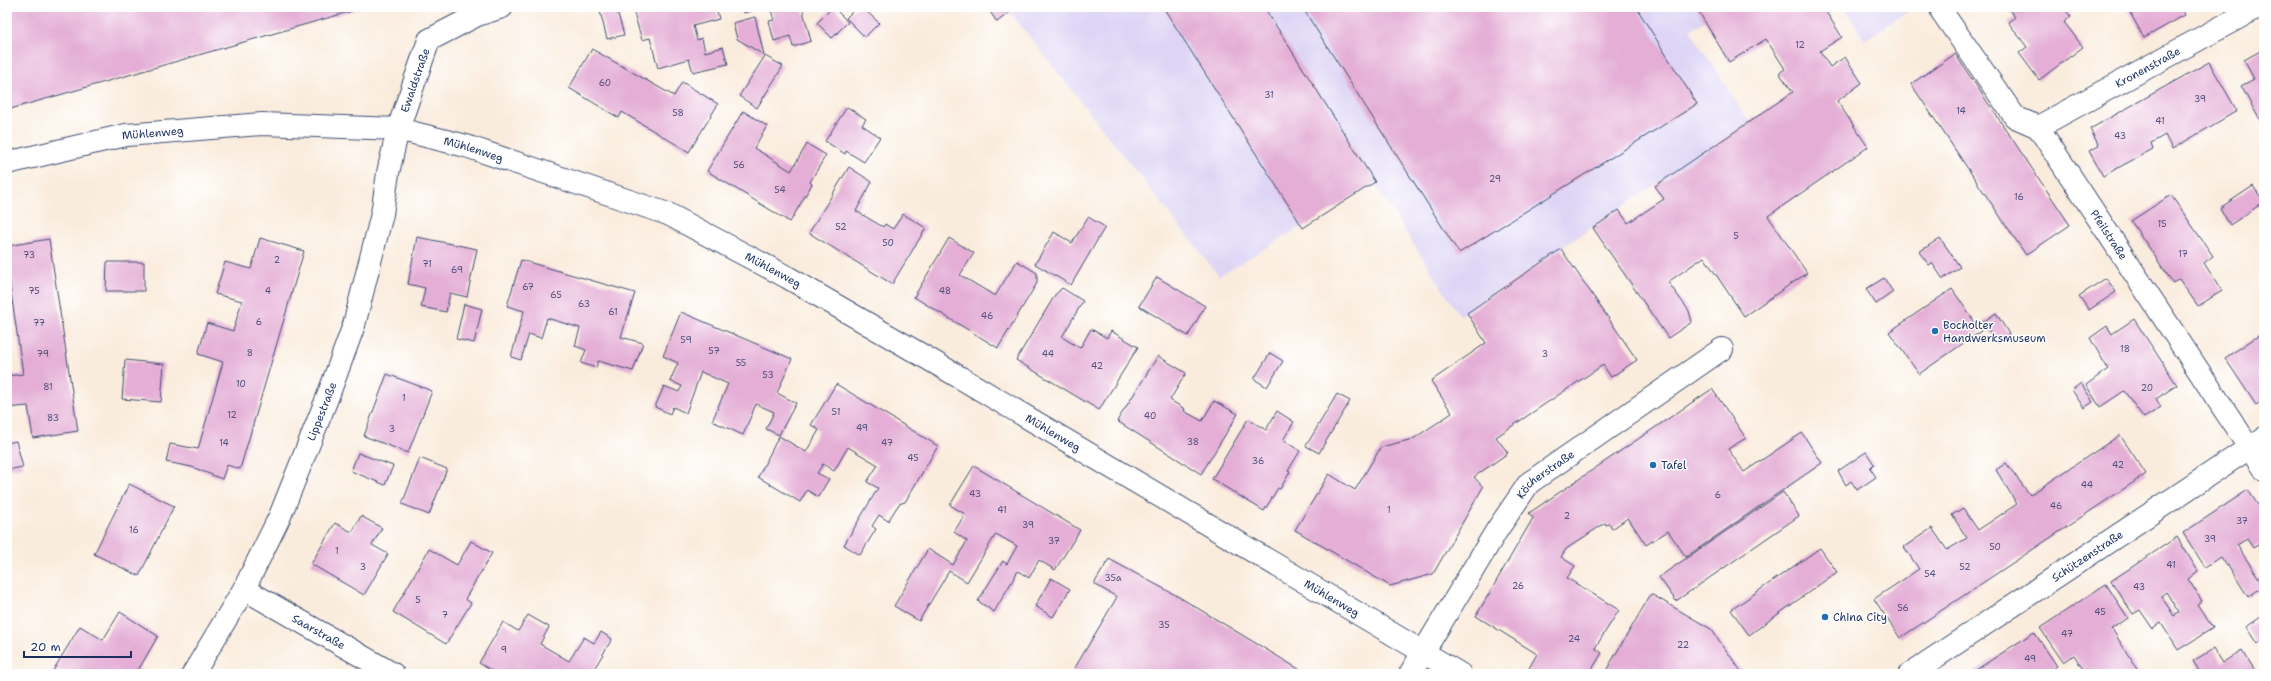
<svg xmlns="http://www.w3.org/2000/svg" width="2271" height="681" viewBox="0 0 2271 681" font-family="'Shantell Sans',sans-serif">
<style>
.built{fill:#ded5f5}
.building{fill:#e4aed6;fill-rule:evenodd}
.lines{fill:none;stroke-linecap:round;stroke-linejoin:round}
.minor-casing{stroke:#3c4b71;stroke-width:24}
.major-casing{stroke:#3c4b71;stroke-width:24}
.minor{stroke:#fff;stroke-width:22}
.major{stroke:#fff;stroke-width:22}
.poi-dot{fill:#1f6fb2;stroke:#fff;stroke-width:1.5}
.labels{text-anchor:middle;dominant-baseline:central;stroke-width:3;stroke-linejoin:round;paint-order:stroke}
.number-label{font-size:9px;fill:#4d4f7c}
.street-label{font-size:11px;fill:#1b2f5e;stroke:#fff}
.poi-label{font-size:11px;fill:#1b2f5e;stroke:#fff;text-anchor:start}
</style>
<rect width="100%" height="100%" fill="#fff"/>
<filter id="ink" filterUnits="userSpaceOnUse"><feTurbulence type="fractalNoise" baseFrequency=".025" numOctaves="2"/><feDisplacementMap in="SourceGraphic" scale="8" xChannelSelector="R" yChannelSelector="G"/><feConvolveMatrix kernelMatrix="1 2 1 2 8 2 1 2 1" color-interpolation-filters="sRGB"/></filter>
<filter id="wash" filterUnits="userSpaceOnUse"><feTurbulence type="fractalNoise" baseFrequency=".012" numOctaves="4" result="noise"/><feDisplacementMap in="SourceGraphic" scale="16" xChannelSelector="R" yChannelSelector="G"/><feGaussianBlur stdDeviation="0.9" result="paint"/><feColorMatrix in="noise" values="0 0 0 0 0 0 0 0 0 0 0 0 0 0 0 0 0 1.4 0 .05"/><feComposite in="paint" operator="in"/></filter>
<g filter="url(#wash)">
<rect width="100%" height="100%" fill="#faecdd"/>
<!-- built -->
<g class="built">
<polygon points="1006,7 1727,7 1690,30 1749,122 1460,316 1374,183 1219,276"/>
<polygon points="1845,7 1914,7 1865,40"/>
</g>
<g id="blocks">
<!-- building -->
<g class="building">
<polygon points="7,7 366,7 7,110"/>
<polygon points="599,7 616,7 624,35 607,39"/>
<polygon points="632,7 716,7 719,19 693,26 697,40 702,38 705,52 723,47 728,64 693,72 689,59 658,68 650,38 642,40"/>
<polygon points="742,7 765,7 744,13"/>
<polygon points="770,7 802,7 811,41 793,47 790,36 774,41 769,21 774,20"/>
<polygon points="833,7 848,22 832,38 817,23"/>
<polygon points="857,7 862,7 879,23 865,37 846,18"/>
<polygon points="987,7 1006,7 1010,12 997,22"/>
<polygon points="1163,7 1264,7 1375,182 1303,228"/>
<polygon points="1302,7 1636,7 1697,104 1459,253"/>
<polygon points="1696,7 1823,7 1842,37 1820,51 1830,67 1845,57 1862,83 1837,101 1868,147 1768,216 1807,273 1744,316 1704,257 1668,282 1689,311 1692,322 1668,338 1593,228 1619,210 1628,223 1664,199 1655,186 1793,92 1779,73 1785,69 1766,39 1729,62"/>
<polygon points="2007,7 2063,7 2071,17 2064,22 2083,47 2039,80 2019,53 2027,47 2008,22 2015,17"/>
<polygon points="2127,7 2181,7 2185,15 2144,38"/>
<polygon points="755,17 764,55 737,39 733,23"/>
<polygon points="592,49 674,96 682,82 718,104 689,152 622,112 619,118 569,88"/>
<polygon points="2264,49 2264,122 2262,124 2241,86 2254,79 2244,60"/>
<polygon points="1955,54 2070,225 2026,255 1911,84"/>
<polygon points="765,56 783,66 757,108 739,96"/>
<polygon points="2209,62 2237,111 2172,149 2165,135 2151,143 2153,149 2103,176 2089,151 2099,146 2090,129"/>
<polygon points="847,107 866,119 862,125 880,137 864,162 846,151 845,154 825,141"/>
<polygon points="743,111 767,126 754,148 791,171 807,144 826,155 810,182 812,184 790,222 707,171"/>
<polygon points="849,167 872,182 856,211 883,227 885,224 893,229 903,214 926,228 892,284 809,233"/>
<polygon points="2253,186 2264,202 2230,225 2220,208"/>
<polygon points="2171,195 2213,256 2204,263 2222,291 2198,306 2179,279 2173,283 2131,221"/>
<polygon points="1088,217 1105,227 1071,285 1035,264 1054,232 1072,243"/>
<polygon points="417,237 477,249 467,297 450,293 446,312 421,307 425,288 408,284"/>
<polygon points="260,238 304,251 240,469 227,465 222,479 192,467 166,462 170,444 198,449 223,362 198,354 207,323 233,331 242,301 215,294 225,262 251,269"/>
<polygon points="949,238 974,253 960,275 995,296 1017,261 1037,273 1037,283 998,348 914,297"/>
<polygon points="1940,238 1960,267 1943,279 1932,263 1929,265 1919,252"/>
<polygon points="49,239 78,431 33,438 28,406 7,408 7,376 23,374 7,265 7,246"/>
<polygon points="1561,249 1637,360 1611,377 1603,365 1496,437 1508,453 1474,477 1483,487 1433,574 1390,586 1295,530 1329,474 1355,490 1381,447 1413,439 1452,413 1431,381 1486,343 1467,313"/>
<polygon points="521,260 635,293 621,337 643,343 633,371 598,361 596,368 581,363 586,350 575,346 580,328 547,318 541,338 529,334 521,360 511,357 524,311 507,306"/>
<polygon points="107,262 144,262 144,291 106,291"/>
<polygon points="1157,277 1205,306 1188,336 1139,306"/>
<polygon points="1884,278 1893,292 1876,304 1866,289"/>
<polygon points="2106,278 2116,292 2089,310 2079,296"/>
<polygon points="1062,288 1083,301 1062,337 1080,348 1091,329 1107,338 1111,331 1138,347 1099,410 1016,360 1055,295"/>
<polygon points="1952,289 1981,331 1919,374 1889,332"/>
<polygon points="464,304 482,309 474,343 456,339"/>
<polygon points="681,312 792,359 777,393 796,403 779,435 766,429 774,412 756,404 743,435 712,421 728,384 701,372 686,413 673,407 670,414 655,407 664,386 679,392 682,386 670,381 678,363 663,356"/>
<polygon points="1996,313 2009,334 1997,343 1983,322"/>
<polygon points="2134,319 2177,385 2156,399 2161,407 2144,418 2124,391 2100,407 2086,385 2108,369 2090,338 2107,326 2112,334"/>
<polygon points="2264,332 2264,399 2256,405 2225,358"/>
<polygon points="1270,353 1283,361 1267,387 1254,379"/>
<polygon points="1158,356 1186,373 1170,400 1185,409 1184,411 1202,421 1214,401 1238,414 1201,474 1117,421"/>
<polygon points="125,360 164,364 161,402 122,399"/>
<polygon points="387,374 432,391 408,453 364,436"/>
<polygon points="2081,383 2093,402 2084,408 2072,390"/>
<polygon points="836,384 938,446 905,502 899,504 888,521 879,515 872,526 876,529 860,555 844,545 878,488 867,482 878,465 848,447 834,471 823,464 817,473 829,479 818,497 807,490 800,502 758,477 779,436 806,452 819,430 811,425"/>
<polygon points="1712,389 1746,438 1728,449 1744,472 1802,433 1822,463 1686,557 1668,531 1646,545 1628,518 1612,529 1609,524 1606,525 1605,523 1566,549 1561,557 1575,566 1567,578 1619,610 1595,648 1602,653 1589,674 1534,674 1528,670 1537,654 1476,616 1533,518 1529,513"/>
<polygon points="1337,394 1350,401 1319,453 1306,446"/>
<polygon points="1277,411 1294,422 1283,440 1300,451 1288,471 1290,472 1280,489 1278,488 1264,511 1212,479 1248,419 1266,430"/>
<polygon points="2120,435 2146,474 1900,638 1874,599 1919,569 1904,547 1932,528 1947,550 1967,538 1952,515 1963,508 1978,530 2017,504 1996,470 2006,463 2030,495"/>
<polygon points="16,441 23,467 7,470 7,443"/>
<polygon points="1866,452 1874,464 1870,468 1876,477 1857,490 1851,481 1846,485 1838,471"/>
<polygon points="358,453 393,466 385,485 351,471"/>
<polygon points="420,458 447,469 429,515 402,504"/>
<polygon points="974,466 1080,530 1055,570 1039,560 1029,578 1018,571 994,612 978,601 1003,561 1007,564 1017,546 996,534 967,582 949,571 919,621 894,606 928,549 953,565 967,541 954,532 965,514 950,505"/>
<polygon points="129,484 174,506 139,576 94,554"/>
<polygon points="2248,490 2264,514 2264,553 2258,545 2253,548 2247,539 2237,545 2264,586 2248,597 2228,565 2226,566 2220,557 2205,567 2183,533"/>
<polygon points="1783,492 1799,516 1676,601 1659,577"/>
<polygon points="361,516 382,528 372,545 388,554 364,595 311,564 335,523 352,532"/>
<path d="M 2177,537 L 2198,571 L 2188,579 L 2202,601 L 2197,604 L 2213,628 L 2178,650 L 2161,623 L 2153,629 L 2140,610 L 2133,614 L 2111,581 ZM 2166,592 L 2179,613 L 2174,616 L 2161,596 Z"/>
<polygon points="471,541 492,553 465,599 471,603 446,644 393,612 429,549 457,565"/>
<polygon points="1820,548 1837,572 1749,635 1731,610"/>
<polygon points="1109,559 1179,597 1307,674 1078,674 1073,671 1117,597 1094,584"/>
<polygon points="1051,578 1070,589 1053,617 1035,606"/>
<polygon points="2106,584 2128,618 2112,629 2140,674 2086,674 2074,655 2063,662 2040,628"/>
<polygon points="1651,594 1711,629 1743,674 1604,674"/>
<polygon points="120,612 158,636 136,674 51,674 80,626 103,640"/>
<polygon points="528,615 549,627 540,644 569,661 584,637 594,643 601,632 612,639 591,674 497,674 479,663 503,622 518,631"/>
<polygon points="2264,615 2264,639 2257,644 2246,627"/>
<polygon points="2034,632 2057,666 2053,669 2056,674 1970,674"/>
<polygon points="2213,649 2222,663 2242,650 2256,672 2252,674 2201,674 2193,661"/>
</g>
</g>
</g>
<g filter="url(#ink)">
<use href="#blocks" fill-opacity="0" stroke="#3c4b71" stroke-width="1"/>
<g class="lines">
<defs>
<g id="minor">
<path id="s1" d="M 1942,12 L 2015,117 L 2038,127 L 2264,470"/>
<path id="s2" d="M 2038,127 L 2258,7"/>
<path id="s3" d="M 244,589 L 393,674"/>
<path id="s4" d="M 193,674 L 244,589 L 280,516 L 328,396 L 354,325 L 382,214 L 388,173 L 398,129 L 429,40 L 477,15 L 502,7"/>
<path id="s5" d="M 1410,674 L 1497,530 L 1529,483 L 1722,349"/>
<path id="s6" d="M 1910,674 L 2264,438"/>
</g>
<g id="major">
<path id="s7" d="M 7,163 L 126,135 L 262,124 L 398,129 L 466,146 L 668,214 L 787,277 L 944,368 L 1460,674"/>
</g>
</defs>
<!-- minor casing -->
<use href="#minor" class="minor-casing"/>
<!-- major casing -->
<use href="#major" class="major-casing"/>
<!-- minor -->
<use href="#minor" class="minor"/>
<!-- major -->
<use href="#major" class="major"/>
</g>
</g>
<!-- markers -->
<g class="poi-dot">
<circle cx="1935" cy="331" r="4"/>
<circle cx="1653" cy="465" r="4"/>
<circle cx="1825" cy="617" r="4"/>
</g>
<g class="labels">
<!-- number labels -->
<g class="number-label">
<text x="1800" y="45">12</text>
<text x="605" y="83">60</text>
<text x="1269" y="95">31</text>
<text x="2200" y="99">39</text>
<text x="1961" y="111">14</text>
<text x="678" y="113">58</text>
<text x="2160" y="121">41</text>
<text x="2120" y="136">43</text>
<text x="739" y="165">56</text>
<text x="1495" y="179">29</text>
<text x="780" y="190">54</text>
<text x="2019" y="197">16</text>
<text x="2162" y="224">15</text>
<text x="841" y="227">52</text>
<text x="1736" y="236">5</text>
<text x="888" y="243">50</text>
<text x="2183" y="254">17</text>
<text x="29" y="255">73</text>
<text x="277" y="260">2</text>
<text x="427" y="264">71</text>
<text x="457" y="270">69</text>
<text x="528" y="287">67</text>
<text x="34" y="291">75</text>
<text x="268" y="291">4</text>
<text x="945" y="291">48</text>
<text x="556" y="295">65</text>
<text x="584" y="304">63</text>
<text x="613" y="312">61</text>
<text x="987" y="316">46</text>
<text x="259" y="322">6</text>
<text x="39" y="323">77</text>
<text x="686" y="340">59</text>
<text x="2125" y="349">18</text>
<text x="714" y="351">57</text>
<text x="250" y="353">8</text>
<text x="43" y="354">79</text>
<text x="1048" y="354">44</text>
<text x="1545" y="354">3</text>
<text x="741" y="363">55</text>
<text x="1097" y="366">42</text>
<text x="768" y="375">53</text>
<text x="241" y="384">10</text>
<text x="48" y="387">81</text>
<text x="2147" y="388">20</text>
<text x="404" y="398">1</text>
<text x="836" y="412">51</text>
<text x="232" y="415">12</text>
<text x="1150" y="416">40</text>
<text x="53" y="418">83</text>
<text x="862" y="428">49</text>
<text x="392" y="429">3</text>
<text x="1193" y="442">38</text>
<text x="224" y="443">14</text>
<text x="887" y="443">47</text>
<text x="913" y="458">45</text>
<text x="1258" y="461">36</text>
<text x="2118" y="465">42</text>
<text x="2087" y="485">44</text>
<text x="975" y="494">43</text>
<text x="1718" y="495">6</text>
<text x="2056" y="506">46</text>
<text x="1002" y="510">41</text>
<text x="1389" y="510">1</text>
<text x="1567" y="516">2</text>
<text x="2242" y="521">37</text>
<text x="1028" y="525">39</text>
<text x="134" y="530">16</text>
<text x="2210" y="539">39</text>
<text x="1054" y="541">37</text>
<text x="1995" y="547">50</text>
<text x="337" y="551">1</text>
<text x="2171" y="565">41</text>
<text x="363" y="567">3</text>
<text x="1965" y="567">52</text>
<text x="1930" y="574">54</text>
<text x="1113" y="578">35a</text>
<text x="1518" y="586">26</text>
<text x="2139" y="587">43</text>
<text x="418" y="600">5</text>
<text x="1903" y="608">56</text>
<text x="2100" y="612">45</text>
<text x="445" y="615">7</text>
<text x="1164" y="625">35</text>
<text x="2067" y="634">47</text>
<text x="1574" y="639">24</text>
<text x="1683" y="645">22</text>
<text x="504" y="650">9</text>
<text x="2030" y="659">49</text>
</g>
<!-- street labels -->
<g class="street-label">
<text stroke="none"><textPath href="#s2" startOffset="125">Kronenstraße</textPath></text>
<text stroke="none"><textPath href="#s4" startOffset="638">Ewaldstraße</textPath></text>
<text stroke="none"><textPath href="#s7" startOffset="149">Mühlenweg</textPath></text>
<text stroke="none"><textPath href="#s7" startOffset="473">Mühlenweg</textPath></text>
<text stroke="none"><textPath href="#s1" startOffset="282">Pfeilstraße</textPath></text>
<text stroke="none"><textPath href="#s7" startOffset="797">Mühlenweg</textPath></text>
<text stroke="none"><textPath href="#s4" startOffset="293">Lippestraße</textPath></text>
<text stroke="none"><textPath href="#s7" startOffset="1121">Mühlenweg</textPath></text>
<text stroke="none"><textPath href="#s5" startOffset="243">Köcherstraße</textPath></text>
<text stroke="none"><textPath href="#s6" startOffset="213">Schützenstraße</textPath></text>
<text stroke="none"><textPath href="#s7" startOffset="1445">Mühlenweg</textPath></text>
<text stroke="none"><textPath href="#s3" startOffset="86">Saarstraße</textPath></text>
</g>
<!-- poi labels -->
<g class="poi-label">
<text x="1943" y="325">Bocholter<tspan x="1943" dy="13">Handwerksmuseum</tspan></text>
<text x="1661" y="465">Tafel</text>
<text x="1833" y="617">China City</text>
</g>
</g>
<!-- margin -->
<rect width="2271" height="681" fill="none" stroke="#fff" stroke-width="24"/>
<!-- scale -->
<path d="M24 651v6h107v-6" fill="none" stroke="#1b2f5e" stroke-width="2"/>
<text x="30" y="651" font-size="12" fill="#1b2f5e" stroke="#ffffff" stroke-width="3" paint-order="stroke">20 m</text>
</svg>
